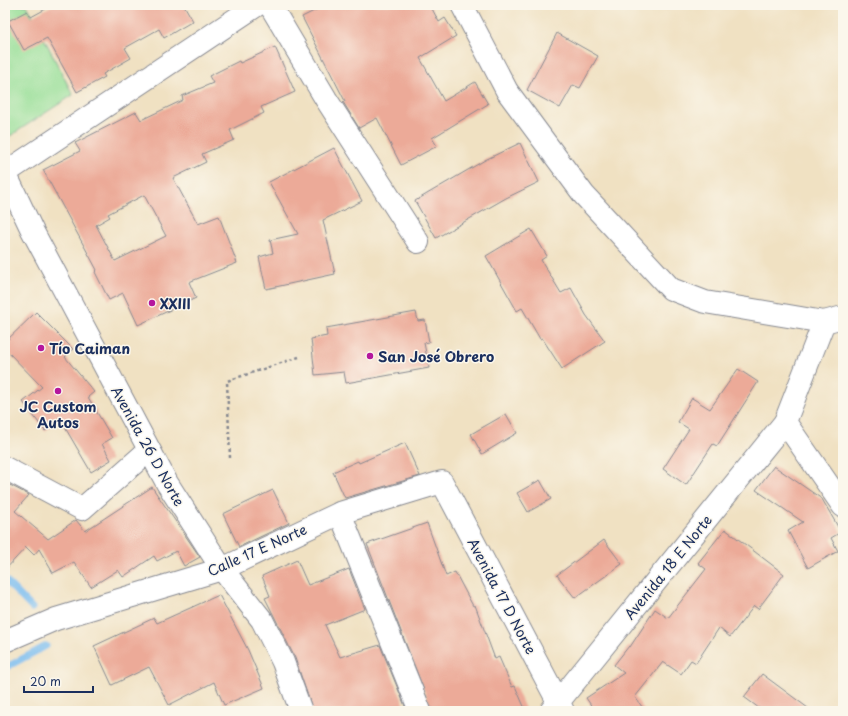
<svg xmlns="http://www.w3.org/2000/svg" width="848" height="716" viewBox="0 0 848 716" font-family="'Playpen Sans',sans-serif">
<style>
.green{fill:#98df98;stroke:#5a877b}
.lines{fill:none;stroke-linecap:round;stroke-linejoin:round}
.stream{stroke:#79bcef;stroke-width:7}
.building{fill:#ecaa98;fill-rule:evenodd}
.street-casing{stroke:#868890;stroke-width:24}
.secondary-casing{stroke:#868890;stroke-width:24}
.path{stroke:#868890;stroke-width:2.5;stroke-dasharray:3 3;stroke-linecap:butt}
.street{stroke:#fff;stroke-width:22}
.secondary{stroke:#fff;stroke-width:22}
.poi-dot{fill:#b5179e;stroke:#fbf7ec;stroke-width:1.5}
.labels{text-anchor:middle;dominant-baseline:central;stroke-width:3;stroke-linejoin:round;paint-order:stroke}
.poi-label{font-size:14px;font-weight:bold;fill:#1b2f5e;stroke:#fbf7ec;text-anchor:start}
.street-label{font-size:14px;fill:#1b2f5e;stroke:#fbf7ec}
</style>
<rect width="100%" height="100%" fill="#fbf7ec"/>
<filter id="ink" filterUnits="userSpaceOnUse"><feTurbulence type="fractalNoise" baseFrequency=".025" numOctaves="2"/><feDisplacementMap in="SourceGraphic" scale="8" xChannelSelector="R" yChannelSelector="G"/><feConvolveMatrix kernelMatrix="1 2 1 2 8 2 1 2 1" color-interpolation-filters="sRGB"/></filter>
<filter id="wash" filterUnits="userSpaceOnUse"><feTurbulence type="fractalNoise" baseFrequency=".012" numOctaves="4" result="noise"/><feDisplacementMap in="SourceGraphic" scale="16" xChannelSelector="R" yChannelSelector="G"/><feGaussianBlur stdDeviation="0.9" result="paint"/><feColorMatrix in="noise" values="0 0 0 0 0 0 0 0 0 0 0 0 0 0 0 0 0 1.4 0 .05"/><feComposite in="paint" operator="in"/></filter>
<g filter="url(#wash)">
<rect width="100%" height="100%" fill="#f0e1c2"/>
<!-- green -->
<polygon class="green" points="5,5 27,5 73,95 10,136 5,133"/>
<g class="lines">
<!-- stream -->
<g class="stream">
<polyline points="5,580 32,608"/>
<polyline points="5,668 46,646"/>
</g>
</g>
<g id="blocks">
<!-- building -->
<g class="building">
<polygon points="53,5 184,5 193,21 164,38 159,29 125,48 131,58 103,74 105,77 77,92 47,38 24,50 8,21 27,11 31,17"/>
<polygon points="326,5 430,5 439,22 445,18 456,36 420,58 444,101 475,82 488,104 432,138 437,146 401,165 377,118 359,128 343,102 345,101 302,17"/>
<polygon points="557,33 598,56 580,88 573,85 560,108 527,90"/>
<path d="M 275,47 L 295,92 L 261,107 L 264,113 L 230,130 L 234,140 L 202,154 L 206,162 L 173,178 L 198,224 L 219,216 L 237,263 L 189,282 L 196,298 L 138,325 L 123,293 L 109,300 L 95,272 L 97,270 L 43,170 L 80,151 L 75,143 L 136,112 L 141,120 L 183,100 L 182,96 L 213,83 L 209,76 L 239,61 L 240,63 ZM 144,195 L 166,236 L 115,261 L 96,225 L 110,217 L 108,214 Z"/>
<polygon points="520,143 539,182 506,198 436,238 415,201 485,160"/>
<polygon points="334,148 362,201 323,220 335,274 266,289 259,257 273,253 270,240 298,234 269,182"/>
<polygon points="531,229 547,256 541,260 561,293 571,288 586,315 605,341 562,369 542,338 540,339 522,308 517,311 486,256"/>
<polygon points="36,312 73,349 65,357 94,392 88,397 112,438 102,444 111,460 91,472 60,419 45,431 23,402 42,387 5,349 5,342"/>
<polygon points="416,312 418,321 425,320 429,342 424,343 429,368 346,383 344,372 315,375 311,339 327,336 326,328"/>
<polygon points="738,369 758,382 717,446 713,444 686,485 663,469 689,429 678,422 692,398 710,409"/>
<polygon points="506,414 517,433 482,454 471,434"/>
<polygon points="405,443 420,476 345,498 333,472 358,461 359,463"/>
<polygon points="774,466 822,499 841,532 831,538 838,551 808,568 788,531 803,522 756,490"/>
<polygon points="540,480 551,499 528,512 517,493"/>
<polygon points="10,485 29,495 15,511 48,539 76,520 85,531 152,487 200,557 184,566 176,551 157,561 154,556 123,577 118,570 91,587 74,562 53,573 39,549 34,555 26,547 5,570 5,490"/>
<polygon points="273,490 289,523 239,547 223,514"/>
<polygon points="427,523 446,576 455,572 473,606 475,605 495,659 499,657 512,687 515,686 526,711 432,711 367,544"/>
<polygon points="725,529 784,574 758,609 754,606 730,637 719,628 696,663 691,660 681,674 663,662 635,697 645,711 595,711 586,698 624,673 614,665 629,646 630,647 655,609 668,618 706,569 698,563"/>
<polygon points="604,540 622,564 575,598 557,575"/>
<polygon points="297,560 308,585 349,569 365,609 325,625 340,657 380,645 407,711 313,711 295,658 265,598 270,596 262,576"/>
<polygon points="219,595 248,650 264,688 224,705 214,682 169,705 149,667 112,685 94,646 154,618 157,623"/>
<polygon points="762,674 812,711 763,711 744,697"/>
</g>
</g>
</g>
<g filter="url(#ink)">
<use href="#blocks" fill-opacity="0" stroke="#868890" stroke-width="1"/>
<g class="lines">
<defs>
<g id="street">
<polyline points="270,5 326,99 418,242"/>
<polyline points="462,5 507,91 584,195 671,289 705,302 824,322 843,317"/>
<polyline points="5,173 257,5"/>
<polyline points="824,322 785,422 843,506"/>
<polyline points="5,468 82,509 149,450"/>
<polyline points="340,513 420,711"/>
<polyline points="5,641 56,619 222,569 340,513 442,482 563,711"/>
<polyline points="551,711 785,422"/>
</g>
<polyline id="secondary" points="5,173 32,230 167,483 222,569 262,620 283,662 301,711"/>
</defs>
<!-- street casing -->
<use href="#street" class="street-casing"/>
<!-- secondary casing -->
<use href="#secondary" class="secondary-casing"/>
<!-- path -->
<polyline class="path" points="230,458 227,381 299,357"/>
<!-- street -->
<use href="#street" class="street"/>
<!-- secondary -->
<use href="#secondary" class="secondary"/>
</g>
</g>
<!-- markers -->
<g class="poi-dot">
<circle cx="152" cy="303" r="4"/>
<circle cx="41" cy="348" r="4"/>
<circle cx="370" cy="356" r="4"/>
<circle cx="58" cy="391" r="4"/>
</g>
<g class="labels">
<!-- poi labels -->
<g class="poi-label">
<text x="160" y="303">XXIII</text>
<text x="49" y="348">Tío Caiman</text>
<text x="378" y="356">San José Obrero</text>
<text x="58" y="406" text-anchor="middle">JC Custom<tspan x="58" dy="16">Autos</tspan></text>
</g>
<!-- street labels -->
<g class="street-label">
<text transform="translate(148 446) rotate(61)">Avenida 26 D Norte</text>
<text transform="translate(257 550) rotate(-24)">Calle 17 E Norte</text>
<text transform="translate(668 567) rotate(-51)">Avenida 18 E Norte</text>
<text transform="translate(502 596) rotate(62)">Avenida 17 D Norte</text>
</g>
</g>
<!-- margin -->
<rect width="848" height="716" fill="none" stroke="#fbf7ec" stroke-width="20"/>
<!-- scale -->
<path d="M24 686v6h69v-6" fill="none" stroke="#1b2f5e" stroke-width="2"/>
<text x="30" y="686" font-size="12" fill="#1b2f5e" stroke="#fbf7ec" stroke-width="3" paint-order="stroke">20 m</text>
</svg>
